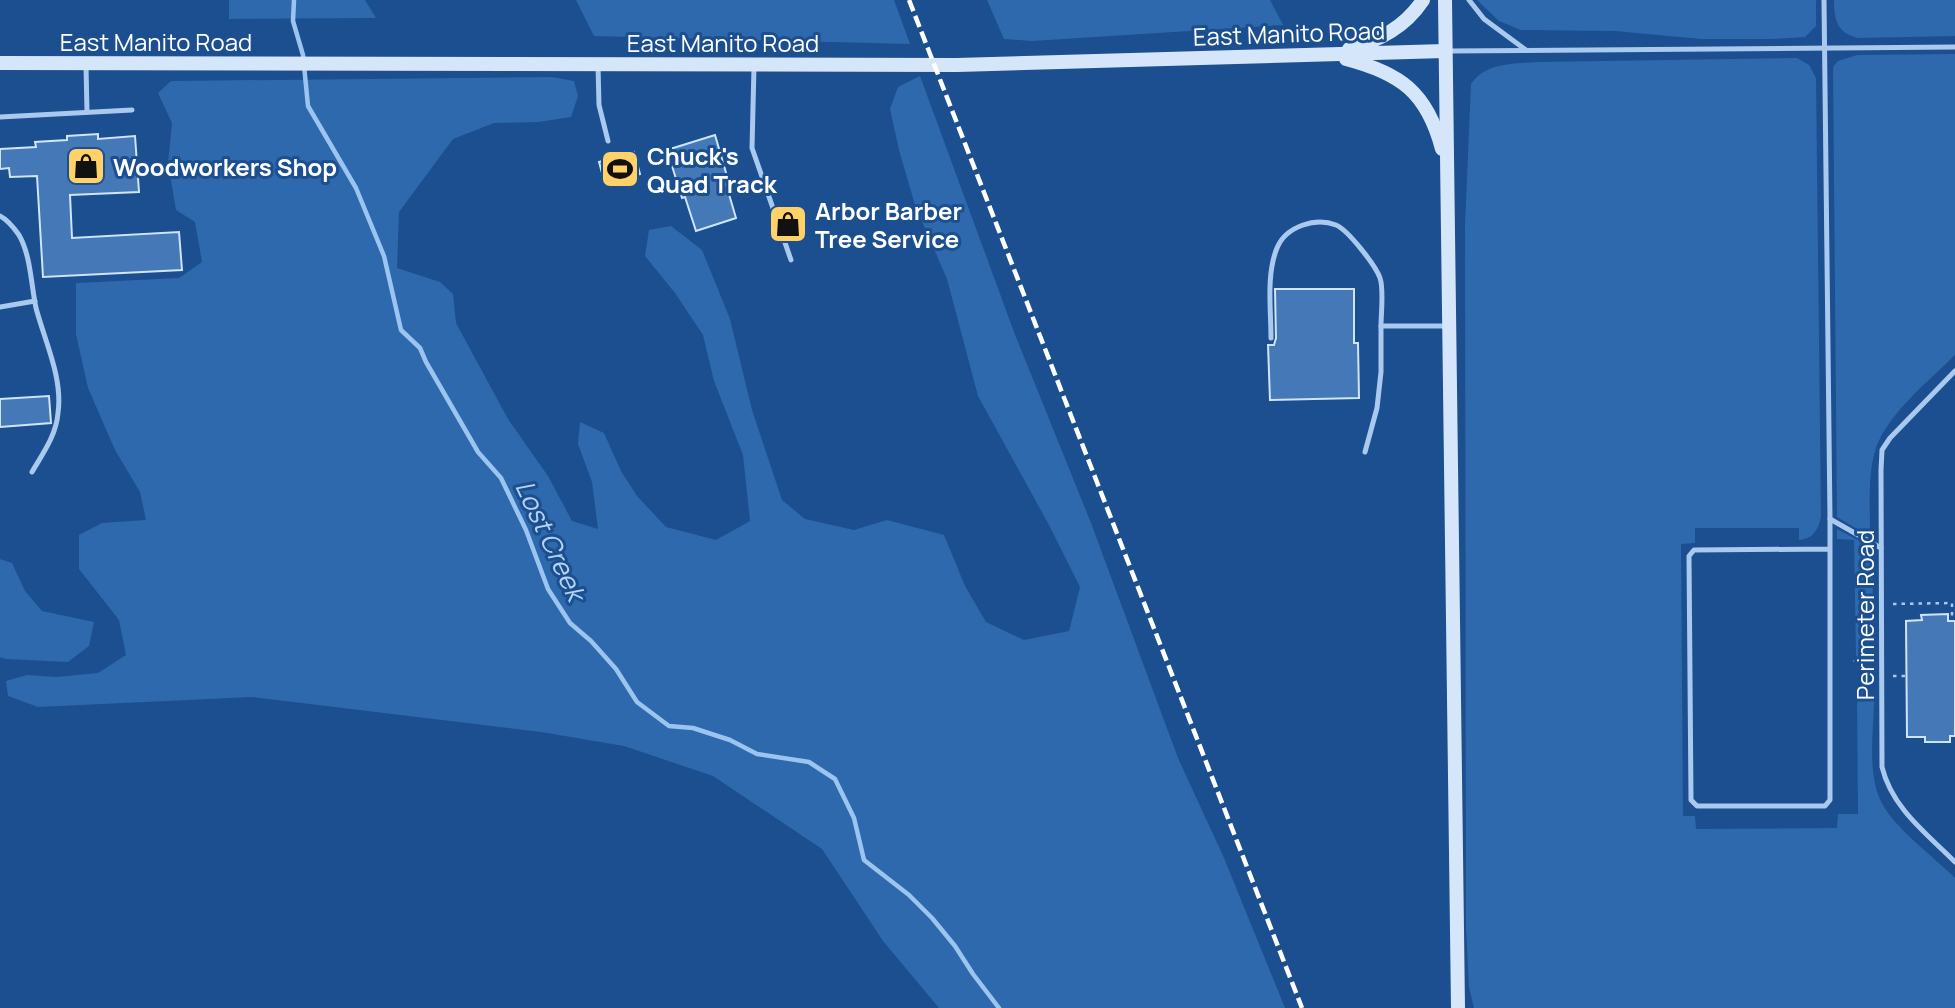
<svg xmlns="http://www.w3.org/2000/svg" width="1955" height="1008" viewBox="0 0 1955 1008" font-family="Manrope,sans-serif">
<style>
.green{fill:#2e69ad}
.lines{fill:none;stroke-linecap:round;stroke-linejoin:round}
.stream{stroke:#9cc4f0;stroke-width:4.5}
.building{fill:#4478b7;stroke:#cfe3fa;stroke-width:2}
.path{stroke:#a9c9ee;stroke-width:2.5;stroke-dasharray:3.5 5;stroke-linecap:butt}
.lane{stroke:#a9c9ee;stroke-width:5}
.secondary{stroke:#d6e6fa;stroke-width:14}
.rail{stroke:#fff;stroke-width:4.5;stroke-dasharray:12 5;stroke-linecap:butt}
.labels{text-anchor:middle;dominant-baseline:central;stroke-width:6;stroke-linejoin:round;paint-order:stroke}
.street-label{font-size:24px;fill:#fff;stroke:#1b4f8f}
.poi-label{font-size:24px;font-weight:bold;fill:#fff;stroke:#1b4f8f;text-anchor:start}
.water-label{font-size:26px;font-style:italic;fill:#b5d3f5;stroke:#1b4f8f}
</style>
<rect width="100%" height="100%" fill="#1b4f8f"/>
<!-- green -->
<g class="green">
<polygon points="229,0 365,0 376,18 229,19"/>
<polygon points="576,0 894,0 910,44 594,36"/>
<polygon points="987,0 1270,0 1283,25 1032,41 1004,39"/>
<polygon points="1477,0 1816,0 1816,26 1805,37 1773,39 1701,39 1615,31 1521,30 1499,21"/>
<path d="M 1834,0 L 1955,0 L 1955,36 L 1858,38 C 1837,33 1834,20 1834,0 Z"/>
<path d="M 1955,54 L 1955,355 C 1929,381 1882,418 1874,455 C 1868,479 1870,506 1870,531 L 1864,533 L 1837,517 L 1833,67 L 1838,61 L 1857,55 Z"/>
<path d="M 1797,58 L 1809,65 L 1816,78 L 1821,517 C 1818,530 1813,539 1799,540 L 1799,528 L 1695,528 L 1695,543 L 1681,544 L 1683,816 L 1695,816 L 1696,829 L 1837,828 L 1838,814 L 1858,814 L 1857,696 L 1863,689 L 1874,699 C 1874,731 1866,776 1883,805 C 1894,827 1936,859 1955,878 L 1955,1008 L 1474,1008 L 1469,987 L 1466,928 L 1465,225 L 1471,84 C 1486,62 1514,64 1538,62 Z"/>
<polygon points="920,76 1014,332 1091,523 1178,758 1224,858 1285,1008 939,1008 883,941 822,849 713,776 624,746 541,732 252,697 38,707 8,696 6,681 27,675 56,677 98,673 126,655 119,620 79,569 79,535 102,523 146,520 140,492 115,450 88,388 76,334 76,283 179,278 202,262 195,222 176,210 168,163 172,123 158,93 171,81 552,77 574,81 578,96 571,117 539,122 494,123 453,139 399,212 397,268 440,282 453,294 456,323 508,419 548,476 572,521 598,529 592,482 578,444 580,422 604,433 621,471 637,496 666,527 716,540 750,521 743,455 714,381 703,335 675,293 645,256 649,230 671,226 702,250 730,319 752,410 782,500 805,519 854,530 887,520 944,535 965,586 986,622 1024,640 1069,631 1080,587 1049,525 978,396 947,279 915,205 899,150 890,109 898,87"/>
<polygon points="1837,529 1865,544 1872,558 1874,654 1864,664 1856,656 1854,540 1837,539"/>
<polygon points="0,559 12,563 25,591 42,611 94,622 89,646 68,662 6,659 0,657"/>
</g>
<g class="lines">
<!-- stream -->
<polyline class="stream" points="294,0 293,21 303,55 308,106 356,188 384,256 401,330 420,348 426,362 478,452 501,478 526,530 548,589 570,623 591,641 616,669 637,702 669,726 693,728 730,740 757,754 809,762 835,779 854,818 864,860 909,895 932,918 955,946 973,974 999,1008"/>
</g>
<!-- building -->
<g class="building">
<polygon points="98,134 98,139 135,136 139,192 70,195 72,238 179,232 182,270 43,277 37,176 10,177 9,168 0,169 0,149 36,147 35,142 67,140 67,136"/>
<polygon points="715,135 729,183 726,184 736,218 696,231 685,197 682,198 667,150"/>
<polygon points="634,152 640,174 605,184 599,162"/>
<polygon points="1275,289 1354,289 1354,343 1358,343 1359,398 1270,400 1268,345 1274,345 1276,338"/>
<polygon points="49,396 51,423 0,427 0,399"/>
<polygon points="1948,614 1948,621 1955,621 1955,736 1950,736 1950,742 1925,742 1925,737 1907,737 1906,621 1922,620 1921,615"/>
</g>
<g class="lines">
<!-- path -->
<g class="path">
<polyline points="1893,604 1952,603 1952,621"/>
<polyline points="1854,660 1872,676"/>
<polyline points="1893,676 1906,676"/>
<polyline points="1855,693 1871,676"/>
</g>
<!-- lane -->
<g class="lane">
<polyline points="1469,0 1484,19 1526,50"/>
<polyline points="1824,0 1830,519 1830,800 1825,806 1697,806 1691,800 1689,556 1694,550 1830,549"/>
<polyline points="1447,51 1955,47"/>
<polyline points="598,65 599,105 608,141"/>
<polyline points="86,66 87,112"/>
<polyline points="754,67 752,148 791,260"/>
<polyline points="0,117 132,110"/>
<path d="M 0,216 C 8,220 14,228 19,235 C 31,256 31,285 36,308 C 45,342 63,378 58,413 C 56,436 43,453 32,472"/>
<polyline points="0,307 35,301"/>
<path d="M 1271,338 C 1271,309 1266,275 1277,248 C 1286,226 1316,217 1336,225 C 1348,230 1376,266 1380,278 C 1384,289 1381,314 1381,326 L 1446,326"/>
<path d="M 1955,371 L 1890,438 L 1882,450 L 1881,470 L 1882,767 C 1892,808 1926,833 1955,862"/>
<polyline points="1365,452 1377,408 1381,372 1381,326"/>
<polyline points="1830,519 1881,548"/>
</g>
<!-- secondary -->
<g class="secondary">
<polyline points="1445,0 1458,1008"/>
<path d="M 1349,49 C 1380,40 1405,27 1423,0"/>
<path d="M 1346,59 C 1400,73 1427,92 1442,149"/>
<polyline points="0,63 957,65 1445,51"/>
</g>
<!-- rail -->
<polyline class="rail" points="909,0 1302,1008"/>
</g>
<!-- icons -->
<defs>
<symbol id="shop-square" viewBox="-11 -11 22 22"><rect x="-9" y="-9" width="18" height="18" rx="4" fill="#ffd166" stroke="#1b4f8f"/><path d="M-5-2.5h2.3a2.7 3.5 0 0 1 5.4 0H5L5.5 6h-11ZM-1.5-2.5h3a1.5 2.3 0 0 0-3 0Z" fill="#111"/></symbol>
<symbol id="stadium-square" viewBox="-11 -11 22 22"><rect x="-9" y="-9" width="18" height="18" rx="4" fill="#ffd166" stroke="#1b4f8f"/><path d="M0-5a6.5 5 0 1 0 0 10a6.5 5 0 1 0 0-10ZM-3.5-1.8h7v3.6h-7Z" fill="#111"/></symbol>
</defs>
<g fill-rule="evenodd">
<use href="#shop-square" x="64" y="144" width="44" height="44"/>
<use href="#stadium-square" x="598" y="147" width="44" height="44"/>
<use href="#shop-square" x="766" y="202" width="44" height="44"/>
</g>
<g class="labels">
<!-- street labels -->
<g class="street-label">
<text transform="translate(1289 33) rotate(-2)">East Manito Road</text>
<text x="156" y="41">East Manito Road</text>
<text x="723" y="42">East Manito Road</text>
<text transform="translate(1864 615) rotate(-90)">Perimeter Road</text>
</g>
<!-- poi labels -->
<g class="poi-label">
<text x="647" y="155">Chuck's<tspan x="647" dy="28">Quad Track</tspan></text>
<text x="113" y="166">Woodworkers Shop</text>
<text x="815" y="210">Arbor Barber<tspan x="815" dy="28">Tree Service</tspan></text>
</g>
<!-- water labels -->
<g class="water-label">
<text transform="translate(551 540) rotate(65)">Lost Creek</text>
</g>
</g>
</svg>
